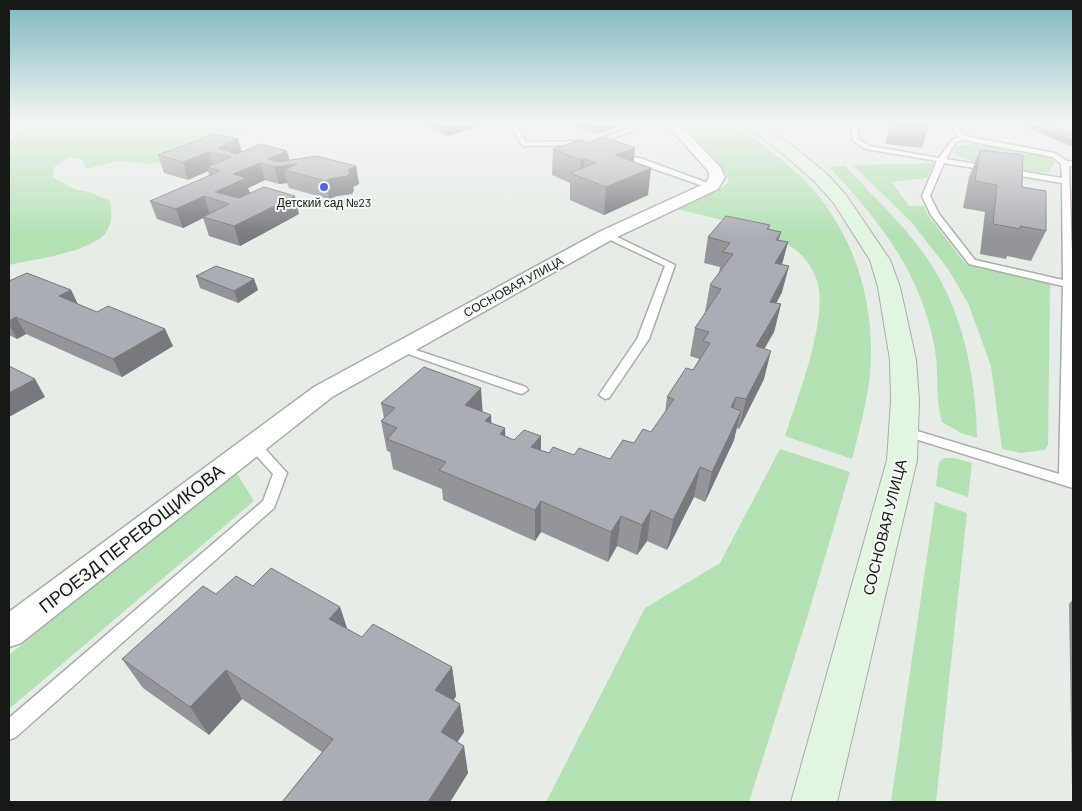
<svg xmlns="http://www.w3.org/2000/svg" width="1082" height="811" viewBox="0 0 1082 811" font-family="Barlow,sans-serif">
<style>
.green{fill:#b3e1b3}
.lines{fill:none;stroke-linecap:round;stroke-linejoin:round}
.lane-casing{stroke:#a9aea8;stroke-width:3}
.street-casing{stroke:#a9aea8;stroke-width:3}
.secondary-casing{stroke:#a9aea8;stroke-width:2}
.lane{fill:#fff;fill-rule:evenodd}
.street{fill:#fff;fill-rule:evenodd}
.secondary{fill:#e2f6e2;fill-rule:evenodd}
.wall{fill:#93959b}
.shaded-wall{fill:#78797e}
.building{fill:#abadb4;stroke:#78797e}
.poi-dot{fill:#4f67dc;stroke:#f4f9f4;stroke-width:2}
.labels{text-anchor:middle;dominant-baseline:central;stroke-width:4;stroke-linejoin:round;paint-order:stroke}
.far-poi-label{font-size:12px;fill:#171917;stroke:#f4f9f4}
.far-street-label{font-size:12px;fill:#171917;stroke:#f4f9f4}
.street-label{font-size:15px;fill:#171917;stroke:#f4f9f4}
.near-street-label{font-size:18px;fill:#171917;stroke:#f4f9f4}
</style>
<rect width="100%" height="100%" fill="#e6ece6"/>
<!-- green -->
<g class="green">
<path d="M 32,123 L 272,123 L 230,137 L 171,160 L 151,164 L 117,161 L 86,169 L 83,160 L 69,157 L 54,167 L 53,177 L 76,190 L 89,192 L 110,201 C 113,214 112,231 99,239 C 77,254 35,259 9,265 L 9,142 L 21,129 Z"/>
<path d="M 683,123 C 697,123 714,121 728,123 C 741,126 772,153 784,162 C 848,212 877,294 870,374 C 867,403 859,431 852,459 L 785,436 C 797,399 829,318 817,281 C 813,269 806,258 796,250 C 769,228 712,218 677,209 L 721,188 L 729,182 L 726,173 Z"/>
<path d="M 975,144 L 1040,155 L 1051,158 L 1054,162 L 1050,172 C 1035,174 962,163 954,153 L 956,146 Z"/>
<polygon points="934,163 927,178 892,182 909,206 924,206 927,214 965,263 1038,279 1050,284 1048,445 1044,450 1021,453 1002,449 991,366 968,303 948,269 912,223 853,165"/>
<path d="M 845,166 C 872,195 901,222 924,254 C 962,306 976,375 977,438 L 961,433 L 942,422 C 935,400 939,373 935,350 C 922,274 880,221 829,167 Z"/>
<polygon points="780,449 850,472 807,618 749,802 546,802 645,608 720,563"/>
<polygon points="944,458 954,458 972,463 968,497 936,486 939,462"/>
<polygon points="236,472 254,501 9,709 9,655"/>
<polygon points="935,502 967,513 936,802 891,802"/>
</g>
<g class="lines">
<defs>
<g id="lane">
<polygon points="509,123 515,123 526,142 594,141 643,123 653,123 595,145 524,146 521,144"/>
<path d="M 852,123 L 858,123 L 858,139 L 870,146 L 939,158 L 952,140 L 959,137 L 949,123 L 956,123 L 965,136 L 1055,153 L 1067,161 L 1073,162 L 1073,166 L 1069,166 L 1073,282 L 1073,488 L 899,434 L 897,431 L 899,428 L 904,427 L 1059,474 L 1063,286 L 969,264 L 931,215 L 922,196 L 937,161 L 866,149 L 852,140 ZM 963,140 L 1053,157 L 1061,164 L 1062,178 L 946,159 L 956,142 ZM 944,163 L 1062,183 L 1063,280 L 975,260 L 939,214 L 930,196 Z"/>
<polygon points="634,158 640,158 716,186 709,188 634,162"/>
<polygon points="607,232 675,265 649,339 609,398 605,399 599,395 637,339 665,266 604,237 603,235"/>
<polygon points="401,345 526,387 528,390 522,394 518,393 397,350 395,348"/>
<polygon points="253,439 258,441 287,473 274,508 16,737 9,740 9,718 263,501 273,474 246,444 248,441"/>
</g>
<g id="street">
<polygon points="666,123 679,123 721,168 725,177 718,189 613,239 332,397 21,643 9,647 9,612 314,387 601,231 706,183 709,177 709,172"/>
<polygon points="1058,123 1073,123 1073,131"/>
</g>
<polygon id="secondary" points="741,123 758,123 794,147 827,174 846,195 890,260 900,287 916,360 919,401 917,460 837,802 791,802 887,460 891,401 890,360 878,287 870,260 833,202 815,182 782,153"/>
</defs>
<!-- lane casing -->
<use href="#lane" class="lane-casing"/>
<!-- street casing -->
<use href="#street" class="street-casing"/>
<!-- secondary casing -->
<use href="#secondary" class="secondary-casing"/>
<!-- lane -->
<use href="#lane" class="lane"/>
<!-- street -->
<use href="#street" class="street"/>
<!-- secondary -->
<use href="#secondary" class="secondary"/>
</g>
<!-- wall -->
<g class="wall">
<polygon points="424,123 489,123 447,136 424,126"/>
<polygon points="569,123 627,123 596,134 569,125"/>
<polygon points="891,123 930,123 922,148 885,144"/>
<polygon points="1015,123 1047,123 1073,134 1073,147"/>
<polygon points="214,134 242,152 290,160 356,166 359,184 353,187 354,190 352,194 337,196 329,199 289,188 287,183 279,184 265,180 248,188 250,193 299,214 240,246 209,236 203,218 183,228 157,219 150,201 209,176 208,171 188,180 164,173 158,155"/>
<polygon points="553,149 634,162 648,195 604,215 570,200 570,183 552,175"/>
<polygon points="980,150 1022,187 1046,231 1031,261 1007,256 1006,259 980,254 985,212 963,208 969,177"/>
<polygon points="770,225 769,229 781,232 779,240 788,242 782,264 782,292 776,303 781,304 774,332 764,349 764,379 739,429 736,428 734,440 705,502 694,497 667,550 647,541 637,555 617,546 608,562 541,532 535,541 443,500 442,489 393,469 390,452 387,451 381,421 384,418 381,403 483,412 492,424 505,428 505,436 514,440 541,436 541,450 549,453 610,459 651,432 665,413 667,397 693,370 699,360 699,359 690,356 695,328 705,313 705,312 710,285 719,273 720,267 704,263 708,237"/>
<polygon points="196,276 254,279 258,290 238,303 200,288"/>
<polygon points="9,281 71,290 78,304 173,346 122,377 26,334 17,339 9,335"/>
<polygon points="253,586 340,607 347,629 362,637 452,667 456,696 454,700 460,704 464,732 457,742 468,773 450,802 282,802 322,752 242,699 209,735 143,688 122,659 216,594"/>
<polygon points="1073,599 1073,790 1072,789 1069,604"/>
</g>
<!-- shaded-wall -->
<g class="shaded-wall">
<polygon points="446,123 489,123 447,136"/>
<polygon points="597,123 627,123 596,134"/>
<polygon points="238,139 243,156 231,157 217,148"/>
<polygon points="635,148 633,174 615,155"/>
<polygon points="287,151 291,165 297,164 284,170 287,183 279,184 274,167 268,159"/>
<polygon points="209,152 214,169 207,167 208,171 188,180 183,162"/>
<polygon points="584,159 583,178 580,177 581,160"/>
<polygon points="260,163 265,180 248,188 251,196 229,204 215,192 233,174"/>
<polygon points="356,166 359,184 353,187 354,190 352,194 337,196 329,199 326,181"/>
<polygon points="651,168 648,195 604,215 606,187"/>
<polygon points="204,196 210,215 203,217 203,218 183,228 176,209"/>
<polygon points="295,196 299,214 240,246 234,226"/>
<polygon points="788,242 781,268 775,263"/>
<polygon points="789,266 782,292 763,329 770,302"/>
<polygon points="254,279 258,290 238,303 234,291"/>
<polygon points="71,290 79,307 59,296"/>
<polygon points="781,304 774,332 749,375 756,346"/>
<polygon points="16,317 26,334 17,339 9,324 9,321"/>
<polygon points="165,329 173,346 122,377 113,359"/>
<polygon points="771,351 764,379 739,429 746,399"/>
<polygon points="35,379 45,397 9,417 9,393"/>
<polygon points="481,388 483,417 465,405"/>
<polygon points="736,397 730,426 731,407"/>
<polygon points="741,411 734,440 705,502 712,472"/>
<polygon points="491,415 493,445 485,421"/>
<polygon points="505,428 506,458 500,434"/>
<polygon points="541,436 541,466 531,447"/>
<polygon points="700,467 694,497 667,550 673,520"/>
<polygon points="541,501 541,532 535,541 535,510"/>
<polygon points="651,510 647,541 637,555 642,525"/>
<polygon points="621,516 617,546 608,562 611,532"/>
<polygon points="340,607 350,637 329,619"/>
<polygon points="452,667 456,696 441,719 435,690"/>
<polygon points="226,670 242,699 209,735 190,707"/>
<polygon points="460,704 464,732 446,760 441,732"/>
<polygon points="464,746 468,773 450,802 428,802"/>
</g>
<!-- building -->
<g class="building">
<polygon points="1028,123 1047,123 1073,134 1073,141"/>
<polygon points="214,134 238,139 217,148 237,154 260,144 287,151 268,159 279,162 316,156 356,166 348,170 350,172 348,176 333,178 326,181 284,170 297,164 274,167 260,163 233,174 246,178 215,192 239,198 264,187 295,196 234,226 203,217 229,204 204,196 176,209 150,201 220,171 207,167 231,157 209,152 183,162 158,155"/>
<polygon points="605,137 635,148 615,155 651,168 606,187 570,173 596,163 584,159 581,160 553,149 580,140 589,143"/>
<polygon points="980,150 1023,155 1022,187 1046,191 1046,231 1020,226 1020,229 993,224 997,185 975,181"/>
<polygon points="726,216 770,225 767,229 781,232 776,240 788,242 775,263 789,266 770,302 781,304 756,346 771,351 746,399 736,397 731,407 741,411 712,472 700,467 673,520 651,510 642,525 621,516 611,532 541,501 535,510 439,470 446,462 387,439 397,428 381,421 395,408 381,403 424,367 481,388 465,405 491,415 485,421 505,428 500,434 514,440 524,430 541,436 531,447 549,453 553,447 574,455 579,448 610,459 623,440 634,443 643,429 651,432 674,399 667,397 686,368 693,370 710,343 703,341 709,332 695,328 721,289 710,285 733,254 723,252 730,243 708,237"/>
<polygon points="216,266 254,279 234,291 196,276"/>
<polygon points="27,273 71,290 59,296 97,312 108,306 165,329 113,359 16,317 9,321 9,281"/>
<polygon points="9,366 35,379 9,393"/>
<polygon points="271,568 340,607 329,619 362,637 373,624 452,667 435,690 460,704 441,732 464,746 428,802 282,802 333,739 226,670 190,707 122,659 203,586 216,594 236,576 253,586"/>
</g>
<!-- sky -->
<linearGradient id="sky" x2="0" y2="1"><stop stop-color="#7db7be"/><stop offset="0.52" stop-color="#f4f6f4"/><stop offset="1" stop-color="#f4f6f4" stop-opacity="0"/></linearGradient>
<rect width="1082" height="237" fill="url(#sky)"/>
<!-- markers -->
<circle class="poi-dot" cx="324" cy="187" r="5"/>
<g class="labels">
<!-- far-poi labels -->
<g class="far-poi-label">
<text x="324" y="202">Детский сад №23</text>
</g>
<!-- far-street labels -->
<g class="far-street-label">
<text transform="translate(513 286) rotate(-29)">СОСНОВАЯ УЛИЦА</text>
</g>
<!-- street labels -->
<g class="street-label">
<text transform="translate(884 527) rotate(-76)">СОСНОВАЯ УЛИЦА</text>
</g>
<!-- near-street labels -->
<g class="near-street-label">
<text transform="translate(131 538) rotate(-38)">ПРОЕЗД ПЕРЕВОЩИКОВА</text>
</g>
</g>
<!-- border -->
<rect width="1082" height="811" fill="none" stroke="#171917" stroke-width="20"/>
</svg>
